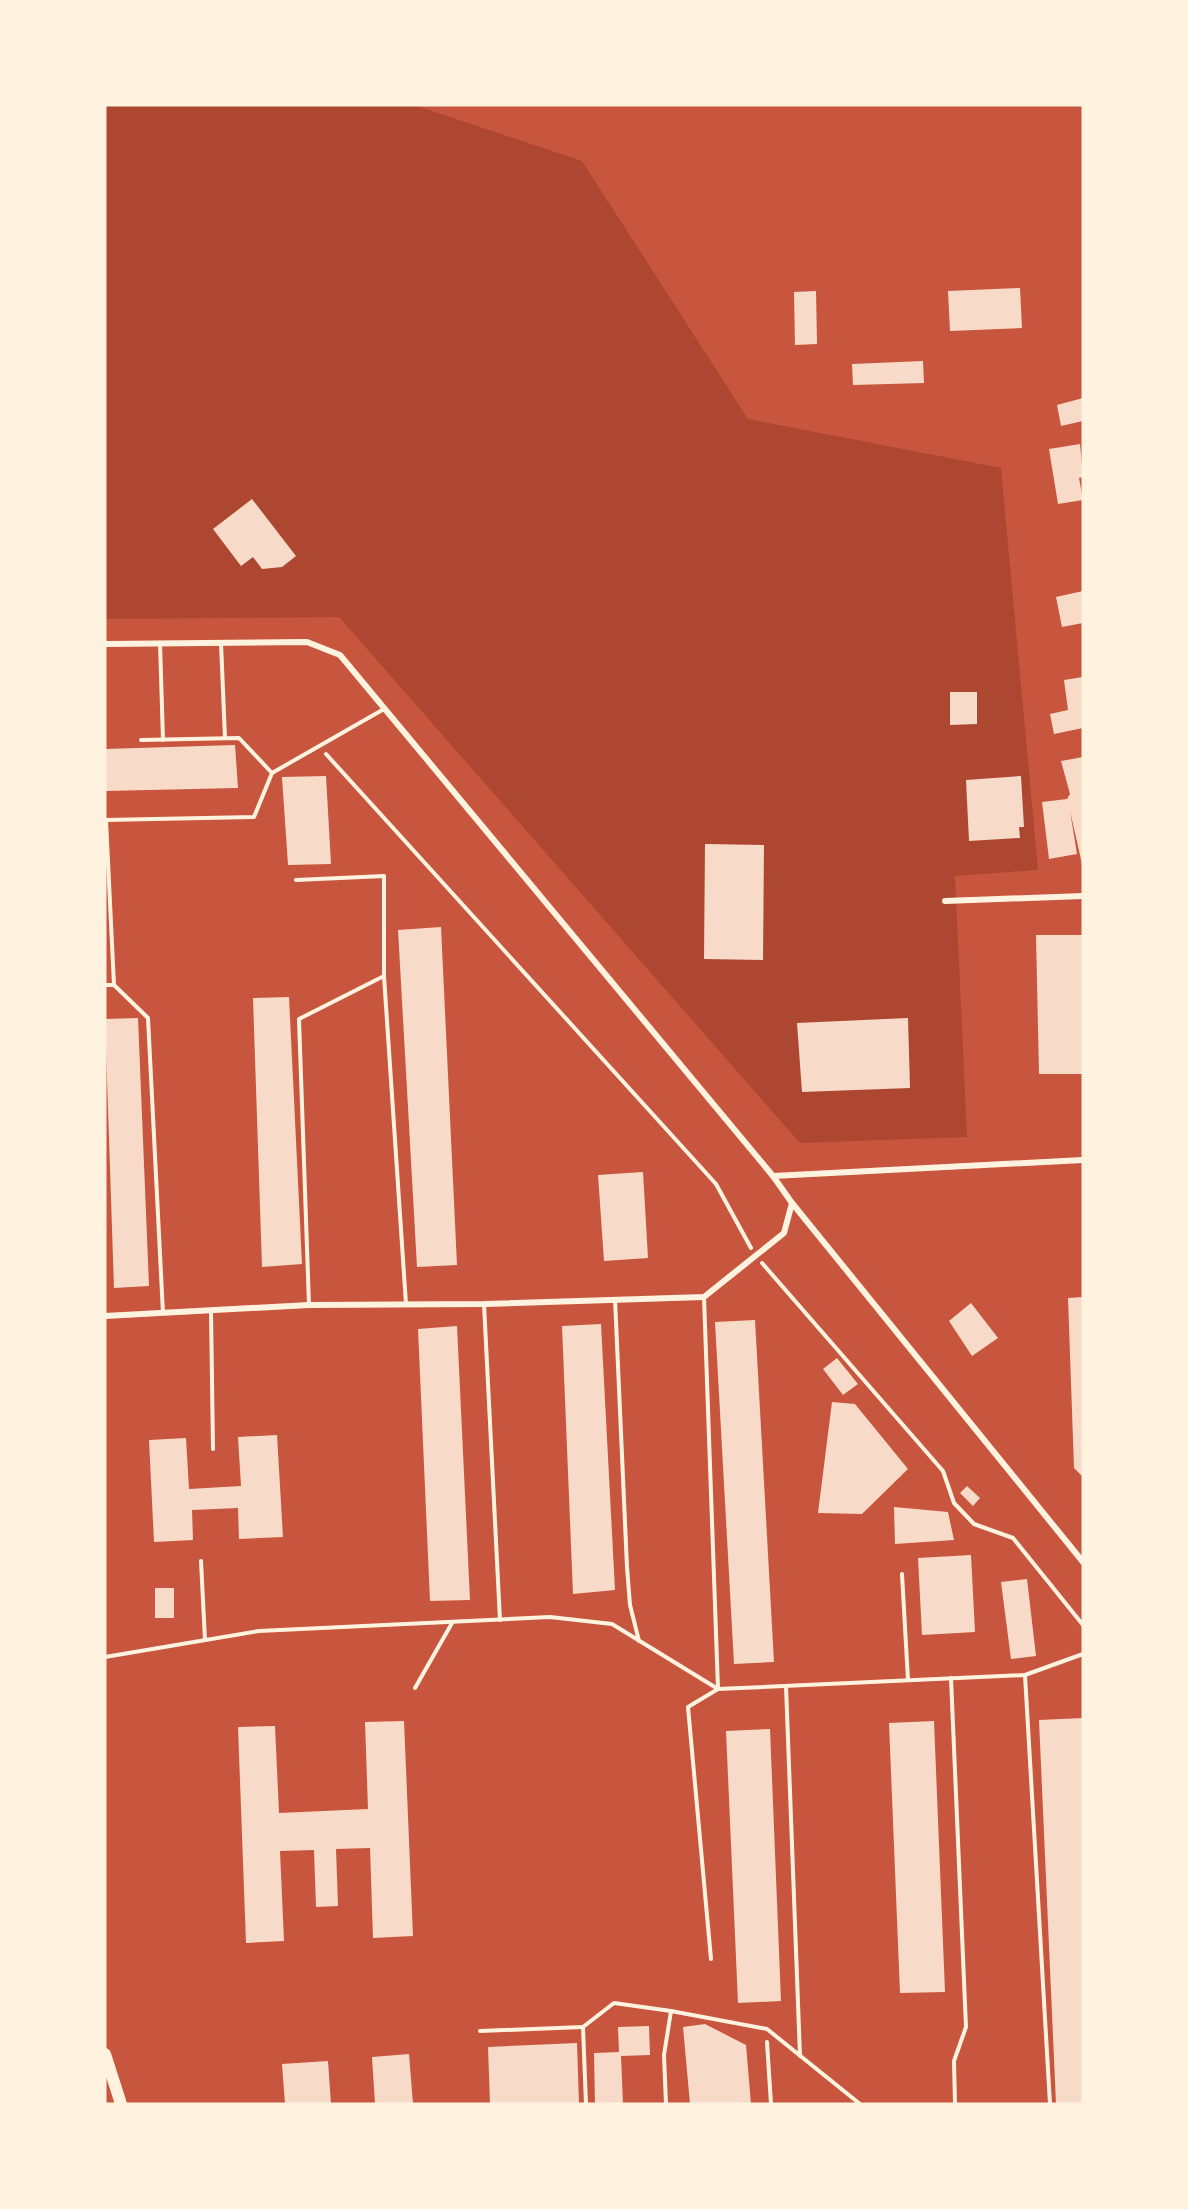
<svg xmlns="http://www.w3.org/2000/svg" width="1188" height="2209" viewBox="0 0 1188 2209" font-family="'PT Sans Narrow',sans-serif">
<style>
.green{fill:#ae4732}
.building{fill:#f7dbc8}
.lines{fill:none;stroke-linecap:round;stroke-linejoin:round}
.path{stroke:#fff3e0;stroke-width:4}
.service{stroke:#fff3e0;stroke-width:4}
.minor{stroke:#fff3e0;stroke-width:6}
.secondary{stroke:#fff3e0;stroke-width:12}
</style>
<rect width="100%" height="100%" fill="#c8553d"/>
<!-- green -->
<polygon class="green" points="105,105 414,105 582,161 748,419 1001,468 1038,870 955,876 967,1137 800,1143 339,617 105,619"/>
<!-- building -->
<g class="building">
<polygon points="1020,288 1022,328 950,331 948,291"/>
<polygon points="816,291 817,344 795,345 794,292"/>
<polygon points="923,361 924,383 853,385 852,364"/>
<polygon points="1083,398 1083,421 1061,426 1057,405"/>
<polygon points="1080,444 1083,477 1079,478 1083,500 1058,504 1049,449"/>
<polygon points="252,499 296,556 282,567 262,569 253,557 241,566 213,529"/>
<polygon points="1083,591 1083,623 1062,627 1056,597"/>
<polygon points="1083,677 1083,728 1054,734 1050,714 1068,710 1064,680"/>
<polygon points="950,692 977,692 977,724 950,725"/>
<polygon points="235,745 238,788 105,791 105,749"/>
<polygon points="1083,757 1083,864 1082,864 1070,811 1077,854 1049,859 1042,802 1067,799 1070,794 1061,761"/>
<polygon points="326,776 331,864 288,865 282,777"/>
<polygon points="1021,776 1024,827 1019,827 1020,838 969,841 966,780"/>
<polygon points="705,844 764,845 763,960 704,959"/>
<polygon points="441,927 457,1265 417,1267 398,930"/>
<polygon points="1036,935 1083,935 1083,1074 1039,1074"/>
<polygon points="289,997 302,1264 262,1267 253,998"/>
<polygon points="138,1018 149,1286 114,1288 105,1019"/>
<polygon points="908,1018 910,1088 802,1092 797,1023"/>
<polygon points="643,1172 648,1258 604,1261 598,1175"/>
<polygon points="1083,1297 1083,1477 1074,1468 1068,1298"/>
<polygon points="971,1303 998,1338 972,1356 949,1321"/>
<polygon points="755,1320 774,1662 734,1664 715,1322"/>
<polygon points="601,1324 615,1590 573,1594 562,1326"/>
<polygon points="457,1326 470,1600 430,1601 418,1329"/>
<polygon points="837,1358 858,1384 843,1395 823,1369"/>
<polygon points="832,1402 855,1404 908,1469 862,1514 818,1513"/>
<polygon points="277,1435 283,1537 239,1539 238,1508 192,1510 193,1540 154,1542 149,1440 186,1438 189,1489 241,1486 238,1437"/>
<polygon points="967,1486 980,1498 973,1506 960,1493"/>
<polygon points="894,1507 948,1512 954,1540 895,1544"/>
<polygon points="971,1555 975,1632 922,1635 918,1558"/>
<polygon points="1027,1579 1036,1656 1011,1659 1001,1582"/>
<rect x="155" y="1588" width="19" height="30"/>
<polygon points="1083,1718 1083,2104 1056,2104 1039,1720"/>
<polygon points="404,1721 413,1936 373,1938 370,1848 336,1849 338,1906 316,1907 314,1850 280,1851 284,1941 246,1943 238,1727 275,1726 279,1813 368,1809 365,1722"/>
<polygon points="934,1721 945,1992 900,1993 889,1723"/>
<polygon points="770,1729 781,2001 738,2003 726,1731"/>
<polygon points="705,2024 746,2045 751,2104 690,2104 683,2027"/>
<polygon points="649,2026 650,2055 621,2056 623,2104 595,2104 594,2053 619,2052 618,2027"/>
<polygon points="577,2043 579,2104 490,2104 488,2047"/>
<polygon points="409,2054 413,2104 375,2104 372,2057"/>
<polygon points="328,2061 331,2104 285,2104 282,2064"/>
</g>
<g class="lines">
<!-- path -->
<g class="path">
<polyline points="326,754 716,1184 751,1248"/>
<polyline points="762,1263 943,1471 954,1503 974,1524 1013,1538 1083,1625"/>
<polyline points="767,2042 771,2104"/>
</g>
<!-- service -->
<g class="service">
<polyline points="160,643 163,740"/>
<polyline points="221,643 225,738"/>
<polyline points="141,740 239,738 272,773"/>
<polyline points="105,820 254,817 272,773 384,709"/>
<polyline points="106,820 114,985"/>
<polyline points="296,880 384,876 384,976"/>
<polyline points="105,985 114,985 148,1018 163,1313"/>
<polyline points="704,1297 718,1689 688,1707 711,1959"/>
<polyline points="615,1299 627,1567 630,1605 639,1641"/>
<polyline points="484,1304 500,1620"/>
<polyline points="309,1305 299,1019 384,976 406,1304"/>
<polyline points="211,1311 213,1449"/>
<polyline points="201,1561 205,1640"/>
<polyline points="902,1574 908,1680"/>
<polyline points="105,1657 259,1631 550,1617 612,1624 718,1689 1025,1675 1083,1654"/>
<polyline points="1025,1675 1050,2104"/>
<polyline points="951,1678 966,2027 954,2061 955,2104"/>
<polyline points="786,1686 800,2056"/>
<polyline points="415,1688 452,1623"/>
<polyline points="480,2031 583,2027"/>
<polyline points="586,2104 583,2027 614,2003 671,2011 767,2029 860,2104"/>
<polyline points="666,2104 664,2055 671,2011"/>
</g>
<!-- minor -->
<g class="minor">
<polyline points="105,644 307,642 340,655 773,1176 792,1203 1083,1562"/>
<polyline points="945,901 1083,896"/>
<polyline points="773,1176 1083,1160"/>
<polyline points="105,1316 309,1305 484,1304 704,1297 784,1233 792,1203"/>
</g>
<!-- secondary -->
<polyline class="secondary" points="105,2054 121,2104"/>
</g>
<!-- border -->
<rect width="1188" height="2209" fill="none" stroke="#fff3e0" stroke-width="213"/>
</svg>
